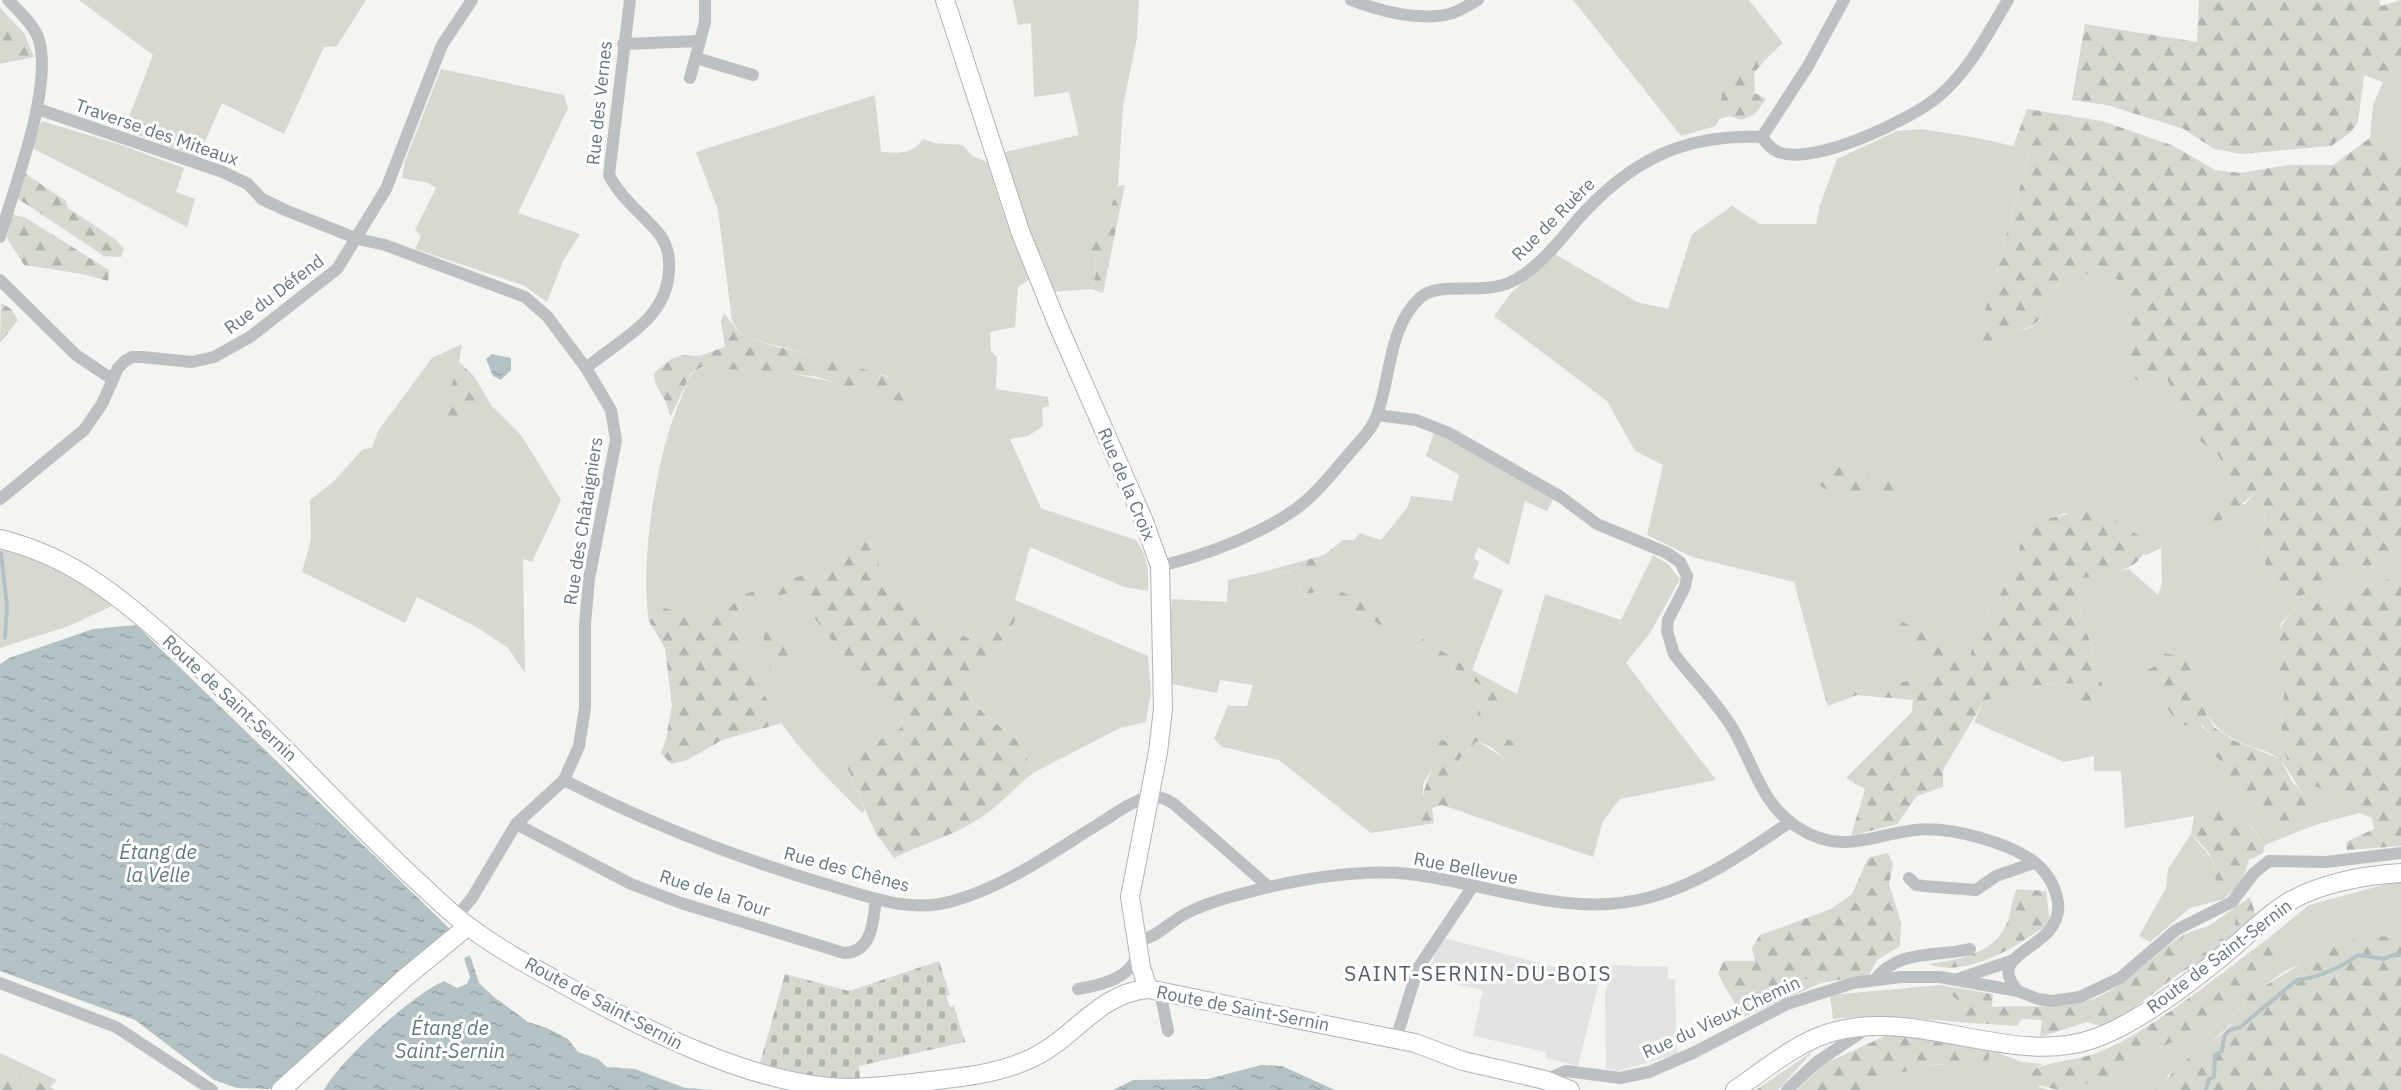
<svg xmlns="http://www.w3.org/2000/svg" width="2401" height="1090" viewBox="0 0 2401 1090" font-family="'IBM Plex Sans',sans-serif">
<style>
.built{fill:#e2e4e2}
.green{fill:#d5d9d0;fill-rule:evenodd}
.forest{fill:url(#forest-firs)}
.cemetery{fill:url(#cemetery-stones)}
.water{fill:url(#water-ripples)}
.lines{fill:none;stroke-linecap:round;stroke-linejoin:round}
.stream{stroke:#b4c2c5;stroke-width:4}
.secondary-casing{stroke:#aeb5b8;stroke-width:20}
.street{stroke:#bbc1c3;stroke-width:12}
.secondary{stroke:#fff;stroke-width:18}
.labels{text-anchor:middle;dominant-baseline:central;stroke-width:6;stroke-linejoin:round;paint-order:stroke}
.street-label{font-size:18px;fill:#657880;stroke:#fff}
.water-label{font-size:20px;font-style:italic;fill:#617a7d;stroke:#fff}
.quarter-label{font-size:21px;letter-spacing:1.5px;fill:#536066;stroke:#fff}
</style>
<defs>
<pattern id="forest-firs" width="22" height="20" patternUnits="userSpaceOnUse" patternTransform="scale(1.5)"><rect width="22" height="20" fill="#d5d9d0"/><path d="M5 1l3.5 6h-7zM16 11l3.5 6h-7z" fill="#b0b5ae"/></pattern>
<pattern id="cemetery-stones" width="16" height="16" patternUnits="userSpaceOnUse" patternTransform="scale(1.5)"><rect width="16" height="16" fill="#d5d9d0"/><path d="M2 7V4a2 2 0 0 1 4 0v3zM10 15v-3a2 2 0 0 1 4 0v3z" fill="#b0b5ae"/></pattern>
<pattern id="water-ripples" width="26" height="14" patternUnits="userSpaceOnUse" patternTransform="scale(1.5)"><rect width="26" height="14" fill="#b4c2c5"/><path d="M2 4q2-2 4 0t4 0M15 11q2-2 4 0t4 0" fill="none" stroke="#96a2a5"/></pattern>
</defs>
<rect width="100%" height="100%" fill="#f4f4f1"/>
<!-- built -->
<g class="built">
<polygon points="1448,939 1600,979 1578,1066 1546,1058 1546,1052 1473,1036 1483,990 1427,978 1436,951 1441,942"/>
<polygon points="1612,965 1668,967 1668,979 1675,979 1677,1054 1618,1071 1606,1069 1605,994"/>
</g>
<!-- green -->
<g class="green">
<polygon points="79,0 366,0 337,46 324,47 284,134 222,103 198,157 124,130 153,55"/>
<polygon points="1013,0 1139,0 1137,38 1123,106 1118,186 1101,238 1074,242 1075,248 1095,254 1096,274 1091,289 1051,292 1001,153 1079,135 1069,92 1034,97 1031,23 1018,25"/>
<polygon points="1573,0 1749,0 1783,43 1765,60 1746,57 1721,104 1730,116 1719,119 1716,126 1681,136"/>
<polygon points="441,69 564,95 568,108 518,213 580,234 563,261 547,302 523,285 415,249 421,236 415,230 436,188 428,183 402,178 405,161"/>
<polygon points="2401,77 2401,150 2386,149 2370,138 2373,105 2383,82"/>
<path d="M 875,95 L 881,152 C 901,153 911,155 923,139 L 934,143 L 963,145 L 972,156 L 987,162 L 1005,218 L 1030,279 L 1018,287 L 1015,327 L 990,332 L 991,351 L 997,357 L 996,389 L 1048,397 L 1049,406 L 1042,408 L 1043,426 L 1028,436 L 1010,439 L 1041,508 L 1136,540 C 1148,557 1149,571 1148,591 L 1124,587 L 1030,547 L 1015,600 L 984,629 L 968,638 C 932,620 876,595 877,549 L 866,539 L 855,540 L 836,564 L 745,594 L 730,607 L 684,613 L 664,608 L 649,621 C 639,564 657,450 681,399 C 686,387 687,374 699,369 C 709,364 728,367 739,368 C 799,373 855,384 912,405 L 887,376 L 752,339 L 741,335 L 732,321 L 718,210 L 696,152 Z"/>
<polygon points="42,121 118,144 184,168 176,192 195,199 187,227 30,147"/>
<path d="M 1920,129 L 1973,137 L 2030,150 L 1980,329 C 2045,337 2039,324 2065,270 L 2125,281 L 2125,370 L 2165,375 L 2195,437 L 2219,456 L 2234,491 L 2193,513 L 2245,504 L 2259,489 L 2265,509 L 2262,558 L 2272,576 L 2276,602 L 2291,601 L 2346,573 L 2401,556 L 2401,575 L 2293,611 L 2281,623 L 2274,665 L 2286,681 L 2281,721 L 2316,787 L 2349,793 L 2359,813 L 2315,825 L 2265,845 L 2250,825 L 2207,805 L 2194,816 L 2125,828 L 2121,771 L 2094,771 L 2094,756 L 2064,762 L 1974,722 L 1984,701 L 2029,686 L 2078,683 L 2095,675 L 2090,641 L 2081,620 L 2078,579 L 2129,569 L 2158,595 L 2162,583 L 2161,548 L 2144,556 L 2148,543 L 2065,513 L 2041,521 L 2027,520 L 2013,571 L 1993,608 L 1977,626 L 1970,657 L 1929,638 L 1910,642 L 1951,672 L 1825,698 L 1794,582 L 1692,557 L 1647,535 L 1663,465 L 1635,451 L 1607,401 L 1494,316 L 1511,293 L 1555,254 L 1637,302 L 1668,309 L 1692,234 L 1732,206 L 1760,224 L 1816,224 L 1820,205 L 1837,159 L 1897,131 ZM 2188,658 C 2199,699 2203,729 2247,745 C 2256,749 2273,752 2280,760 C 2290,770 2294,784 2304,794 L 2269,823 L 2252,796 L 2232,786 L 2226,767 L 2215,756 L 2210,734 L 2143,672 L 2157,665 Z"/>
<polygon points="462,344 449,418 479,411 491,405 521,435 561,500 532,562 523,559 525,673 508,648 478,628 417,597 405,623 302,572 311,539 310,500 333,482 363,449 372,448 378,431 432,358"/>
<polygon points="1435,430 1553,499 1547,511 1525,501 1509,565 1478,547 1474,558 1479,562 1473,578 1503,590 1472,670 1388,617 1315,577 1313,569 1346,554 1365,535 1381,540 1407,508 1411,496 1452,501 1459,475 1426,456"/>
<path d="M 0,550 C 42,553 79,580 114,601 L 112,606 L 69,626 L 0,648 Z"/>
<polygon points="1653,555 1668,564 1680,579 1650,633 1626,663 1716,780 1620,799 1603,821 1593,857 1451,808 1460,758 1477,741 1504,758 1514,742 1482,730 1492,714 1517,694 1545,594 1621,620"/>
<polygon points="1263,572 1299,573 1300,594 1322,592 1427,651 1483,687 1477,696 1478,714 1458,744 1439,739 1436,762 1423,784 1423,802 1416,806 1410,827 1371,833 1279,760 1222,747 1214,739 1228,706 1247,706 1253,685 1220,680 1217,693 1172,684 1169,646 1172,599 1227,602 1228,580"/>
<path d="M 794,592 L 874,695 L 902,719 L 901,728 L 844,760 L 865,810 L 862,813 C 829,780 794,745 769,705 C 752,679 741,646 732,616 L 751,602 Z"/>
<path d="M 1023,603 L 1148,656 L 1151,692 L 1146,722 L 1120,728 L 1033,773 C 1029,765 1026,754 1021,746 C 1006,724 967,710 965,682 L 994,664 Z"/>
<polygon points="2191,834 2212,859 2224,899 2190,908 2150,942 2139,936 2166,888 2168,869"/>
<polygon points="2401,880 2401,937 2375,936 2336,943 2311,960 2285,971 2249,996 2239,1017 2199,1053 2168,1075 2162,1087 2155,1090 2058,1090 2106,1080 2127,1058 2164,1046 2283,944 2270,937 2309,905"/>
<polygon points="2236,917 2234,928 2180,973 2177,964 2184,934"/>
<path d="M 1798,977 L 1821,983 L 1744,1017 L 1726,989 C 1750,997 1775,987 1798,977 Z"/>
<path d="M 1940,985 L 1962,1004 L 1958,1022 C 1915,1018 1875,1015 1833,1019 L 1830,995 Z"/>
<polygon points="1990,1050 2022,1062 2043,1064 2032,1070 2039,1087 2050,1090 1872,1090 1901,1073 1927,1064 1944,1065"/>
<polygon points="0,1053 57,1080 50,1087 0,1067"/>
</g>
<!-- forest -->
<g class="forest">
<polygon points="2199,0 2379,0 2381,6 2401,0 2401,77 2383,82 2364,75 2358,122 2350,133 2331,146 2242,154 2214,149 2184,129 2107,105 2072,100 2085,24 2197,42"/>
<polygon points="0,8 24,33 34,57 0,64"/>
<polygon points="1746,57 1765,60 1754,73 1755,93 1766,99 1755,114 1742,120 1730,116 1721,105 1723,82 1731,65"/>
<path d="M 2027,109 L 2102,121 L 2174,146 L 2215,170 L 2240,173 L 2289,165 L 2333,165 L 2370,138 L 2386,149 L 2401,150 L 2401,556 L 2346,573 L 2291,601 L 2276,602 L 2272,576 L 2262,558 L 2265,509 L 2259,490 L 2223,519 L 2197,529 L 2193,513 L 2234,491 L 2219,456 L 2195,437 L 2165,375 C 2143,384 2144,388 2125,370 L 2125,281 L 2065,270 C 2048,303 2048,330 2007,332 L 1997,344 L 1986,345 L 1977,339 L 2030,151 L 2013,147 Z"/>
<polygon points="23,172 66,201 68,208 115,239 124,249 121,257 104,256 14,196"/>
<polygon points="1125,185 1103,293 1091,289 1096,274 1095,254 1075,248 1074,242 1101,238 1118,186"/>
<polygon points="11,214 26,218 109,270 108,281 82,274 24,265 7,238"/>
<polygon points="1,303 11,309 18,320 0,343"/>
<path d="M 724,313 L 741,335 L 752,339 C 804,356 858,362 908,386 L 913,406 L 814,376 L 702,367 L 691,373 L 671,416 L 669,414 C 668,397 653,389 654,373 L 671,359 L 683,355 L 699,356 L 725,347 L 721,321 Z"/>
<polygon points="459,362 474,376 491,405 479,411 449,418 444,410"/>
<path d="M 1831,465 L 1908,486 L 1916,493 C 1888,498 1836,504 1815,481 L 1820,473 Z"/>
<path d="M 2086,511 L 2112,517 L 2149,543 C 2138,575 2107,573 2078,579 L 2081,620 L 2090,641 L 2095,675 L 2102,683 L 2104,706 L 2084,706 L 2078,683 L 2029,686 L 1984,701 L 1943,770 L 1943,787 L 1917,796 L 1897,824 L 1851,836 L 1865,789 L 1846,778 L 1912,712 L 1913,700 L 1857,695 L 1828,706 L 1825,698 L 1951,672 L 1910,642 L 1868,604 L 1970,657 L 1977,626 L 1993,608 L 2013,571 L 2027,520 C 2047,521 2066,513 2086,511 Z"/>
<path d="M 1360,533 L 1365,535 L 1346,554 L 1314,569 L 1315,577 L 1388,617 L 1472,670 L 1517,694 L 1492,714 L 1482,730 L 1515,742 L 1514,750 L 1504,758 L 1491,747 L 1477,741 L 1460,758 L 1451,808 L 1441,805 L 1432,808 L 1434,823 L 1410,827 L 1416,806 L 1423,802 C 1424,776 1438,771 1434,746 L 1439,739 L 1458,744 L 1478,714 L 1477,696 L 1483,687 L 1427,651 L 1322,592 L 1300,594 L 1299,573 L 1263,572 L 1324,555 L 1343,540 L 1354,540 Z"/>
<path d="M 866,539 L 877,549 C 876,595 932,620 968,638 L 984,629 L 1015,600 L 1023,603 L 994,664 L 965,682 C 967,711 1007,725 1021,746 C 1026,754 1029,765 1033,773 C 1011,790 998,809 972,823 C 947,838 919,845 894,858 L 875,832 L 844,760 L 901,728 L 902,719 L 874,695 L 794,592 L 751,602 L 732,616 C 743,654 759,691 782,723 L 722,740 L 687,760 L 671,764 L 661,753 L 666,739 L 672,705 L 665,648 L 649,621 L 664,608 L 684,613 L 730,607 L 745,594 L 836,564 L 855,540 Z"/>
<path d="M 2401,575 L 2401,846 L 2347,850 L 2346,842 L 2374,829 L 2372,818 L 2359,813 L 2349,793 C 2339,791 2327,791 2317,787 C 2272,773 2281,717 2286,681 C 2282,676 2276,670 2274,665 C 2268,645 2281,624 2293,611 Z"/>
<polygon points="777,629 790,646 790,660 784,676 777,676 770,669 763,633"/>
<polygon points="2163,653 2189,658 2206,713 2214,727 2233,740 2280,759 2293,783 2304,794 2306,805 2294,822 2269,823 2252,796 2232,786 2226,767 2215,756 2210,734 2202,725 2179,725 2143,672 2157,665"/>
<path d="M 2207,805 C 2240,807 2245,820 2265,845 L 2263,853 L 2249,860 L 2243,880 L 2224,899 L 2213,896 C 2220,867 2214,855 2191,834 L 2194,816 Z"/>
<path d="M 1888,853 L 1893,864 L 1889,884 L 1901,922 L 1900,946 L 1877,960 L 1869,975 L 1821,983 L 1798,977 C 1775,987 1750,997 1726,989 L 1718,973 L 1724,961 L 1755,961 L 1752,948 L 1760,935 L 1831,909 L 1852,894 L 1868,858 Z"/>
<path d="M 2017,889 L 2046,891 L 2050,922 C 2021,945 1966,979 1929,964 C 1961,959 1995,954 2008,921 C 2012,909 2011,900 2017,889 Z"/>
<path d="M 2250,897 L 2256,916 L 2205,959 L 2180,973 L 2127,1013 L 2101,1026 L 2087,1022 L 2040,1037 L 2042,1020 L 2022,1019 L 2017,1026 L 1958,1022 L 1962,1004 L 1940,985 L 1993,994 L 1992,1007 C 2027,1004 2070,1012 2102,995 C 2132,981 2156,952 2184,934 L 2177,964 L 2181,972 L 2234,928 L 2236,917 L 2203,930 Z"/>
<path d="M 2375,936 L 2401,937 L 2401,1090 L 2155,1090 L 2162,1087 C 2179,1052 2236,1041 2248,996 L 2204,1025 L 2164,1046 L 2127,1058 L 2106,1080 L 2058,1090 L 2030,1083 L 2032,1070 C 2051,1061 2073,1061 2094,1054 C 2150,1033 2221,973 2270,937 L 2283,944 L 2278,960 L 2251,994 L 2336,943 Z"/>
<polygon points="1896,1031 1990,1050 1988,1061 1979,1066 1927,1064 1901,1073 1872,1090 1797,1090 1824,1064"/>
<polygon points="1813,1051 1778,1090 1756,1090"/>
<polygon points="0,1067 50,1087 54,1090 0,1090"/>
</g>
<!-- cemetery -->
<path class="cemetery" d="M 939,961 L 950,995 L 946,996 L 950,1007 L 954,1006 L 965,1042 L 859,1066 L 860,1079 C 825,1081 793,1073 760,1063 L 785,974 L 849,991 Z"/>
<!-- water -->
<g class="water">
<polygon points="492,354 511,358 511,370 501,380 493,376 486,359"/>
<polygon points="136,625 450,929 270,1089 237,1088 214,1080 135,1020 0,971 0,664 9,658 93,629"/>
<path d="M 470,955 L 479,983 L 494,997 L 528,1022 L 547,1028 L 568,1039 L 578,1052 L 598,1059 L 607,1067 L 635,1069 L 685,1088 L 714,1090 L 324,1090 C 340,1060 412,995 444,981 L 457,988 L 467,984 L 470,977 L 464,958 Z"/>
<polygon points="1261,1065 1282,1066 1335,1090 1113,1090 1133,1080 1208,1079"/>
</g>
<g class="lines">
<!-- stream -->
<g class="stream">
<polyline points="1,553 7,606 5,638"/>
<path d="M 2206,1090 L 2209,1079 L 2214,1077 L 2215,1055 L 2222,1051 C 2224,1037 2223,1029 2239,1028 L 2297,980 C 2318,978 2342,967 2358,955 L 2384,959 L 2393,955 L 2401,955"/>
</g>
<defs>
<g id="secondary">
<polyline points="945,0 1020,231 1057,323 1143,519 1160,566 1163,709 1158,752 1130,897 1141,967 1148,989"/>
<path d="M 0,539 C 73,557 118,596 173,644 C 212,678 250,714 287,751 C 330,795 372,839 417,881 C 434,896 450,913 468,926 C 497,948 530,966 561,983 C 641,1028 754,1086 847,1088 C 872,1088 897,1085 921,1082 C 960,1077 998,1075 1034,1057 C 1075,1037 1099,993 1148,989 L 1415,1043 L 1463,1061 L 1545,1080 L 1570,1090"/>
<polyline points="281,1090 406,977 468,926"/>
<path d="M 1735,1090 C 1766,1069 1799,1040 1836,1031 C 1923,1009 2014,1068 2096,1038 C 2142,1021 2194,980 2232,948 C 2249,934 2265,917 2284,905 C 2315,884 2364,875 2401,873"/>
</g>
</defs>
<!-- secondary casing -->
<use href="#secondary" class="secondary-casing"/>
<!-- street -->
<g class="street">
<path d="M 1351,0 C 1380,11 1421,22 1453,13 C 1461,10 1470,4 1478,0"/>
<polyline points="623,44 700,41"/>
<polyline points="696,58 753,75"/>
<polyline points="690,78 705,22 705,0"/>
<polyline points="38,109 223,172 248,184 262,199 285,210 358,239 385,245 525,297 547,316 586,368 611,410 616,440 589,579 585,624 585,708 579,746 564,780 516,824 472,898 456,917"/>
<path d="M 1762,137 C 1767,144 1771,149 1778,152 C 1814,166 1911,120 1939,96 C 1969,71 1988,33 2008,0"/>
<path d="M 0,237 C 14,186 53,89 39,40 C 35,26 18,10 8,0"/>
<polyline points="0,280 76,355 112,379"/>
<path d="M 586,368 C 620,339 667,320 669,270 C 670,258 667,245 660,235 C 643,214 621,199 609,175 L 630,0"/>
<path d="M 1377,415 L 1416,420 L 1449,433 L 1561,497 L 1597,524 L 1667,553 L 1680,562 L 1687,576 L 1685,587 L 1668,620 L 1667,631 L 1674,654 C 1693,679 1717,702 1733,729 C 1753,763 1761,804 1797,827 C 1841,856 1871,835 1915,830 C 1949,826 2015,843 2040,867 C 2050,877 2056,888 2058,903 C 2063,951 1981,950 2018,991"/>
<polyline points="0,499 84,430 102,404 118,368 125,361 132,357 142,357 192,362 214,357 250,337 337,269 386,189 442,45 472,0"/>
<path d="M 1160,566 C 1204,556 1265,533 1301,505 C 1319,491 1333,472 1348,455 C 1358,443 1372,430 1377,415 C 1391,378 1388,326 1421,297 C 1439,281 1484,296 1513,281 C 1540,267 1559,241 1578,219 C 1631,160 1683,134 1762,137 L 1808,66 L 1844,0"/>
<path d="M 564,780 C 648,823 734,857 825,884 C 867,896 909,914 953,901 C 1006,886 1050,854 1097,825 C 1112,816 1131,801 1149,797 C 1158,796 1167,799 1174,804 L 1269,887 C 1314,877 1363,869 1409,874 C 1489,883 1569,920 1651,897 C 1702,883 1746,852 1790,822"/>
<path d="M 516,824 L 631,884 L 681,903 L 844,953 C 873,952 873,921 876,899"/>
<polyline points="1909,878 1916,885 1923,886 1976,890 1996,876 2034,863"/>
<path d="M 1138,941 C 1158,937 1169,922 1187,913 C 1212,900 1242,894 1269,887"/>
<polyline points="1958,979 2011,961"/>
<path d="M 1875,980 C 1897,949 1937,957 1970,949"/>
<polyline points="0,983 116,1027 212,1090"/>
<path d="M 1078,989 C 1102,985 1133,978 1138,951"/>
<polyline points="1160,991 1168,1031"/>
<polyline points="1396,1039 1418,968 1473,886"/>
<polyline points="1545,1080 1566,1071 1620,1078 1649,1072 1693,1053 1787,1004 1853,983 1901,977 1940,977 2018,991 2038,999 2052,1001 2080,997 2120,978 2176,930 2232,902 2254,873 2269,861 2326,862 2401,853"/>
<polyline points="1787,1090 1817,1062 1866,1029"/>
</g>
<!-- secondary -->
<use href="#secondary" class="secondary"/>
</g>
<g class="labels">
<!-- street labels -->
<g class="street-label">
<text transform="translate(599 103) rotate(-84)">Rue des Vernes</text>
<text transform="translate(157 132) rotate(19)">Traverse des Miteaux</text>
<text transform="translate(1553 219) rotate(-45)">Rue de Ruère</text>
<text transform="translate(274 294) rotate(-37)">Rue du Défend</text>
<text transform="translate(1127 484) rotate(67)">Rue de la Croix</text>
<text transform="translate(583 521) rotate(-81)">Rue des Châtaigniers</text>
<text transform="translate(230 698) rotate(43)">Route de Saint-Sernin</text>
<text transform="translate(1466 868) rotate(11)">Rue Bellevue</text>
<text transform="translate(847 869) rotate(15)">Rue des Chênes</text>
<text transform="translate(715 893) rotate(18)">Rue de la Tour</text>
<text transform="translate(2219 956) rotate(-37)">Route de Saint-Sernin</text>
<text transform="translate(604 1003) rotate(28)">Route de Saint-Sernin</text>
<text transform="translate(1243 1008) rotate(11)">Route de Saint-Sernin</text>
<text transform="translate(1721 1017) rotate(-25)">Rue du Vieux Chemin</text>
</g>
<!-- water labels -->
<g class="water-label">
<text x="158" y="851">Étang de<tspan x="158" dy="23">la Velle</tspan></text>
<text x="450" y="1027">Étang de<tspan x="450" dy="23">Saint-Sernin</tspan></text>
</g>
<!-- quarter labels -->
<g class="quarter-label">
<text x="1478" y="973">SAINT-SERNIN-DU-BOIS</text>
</g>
</g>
</svg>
